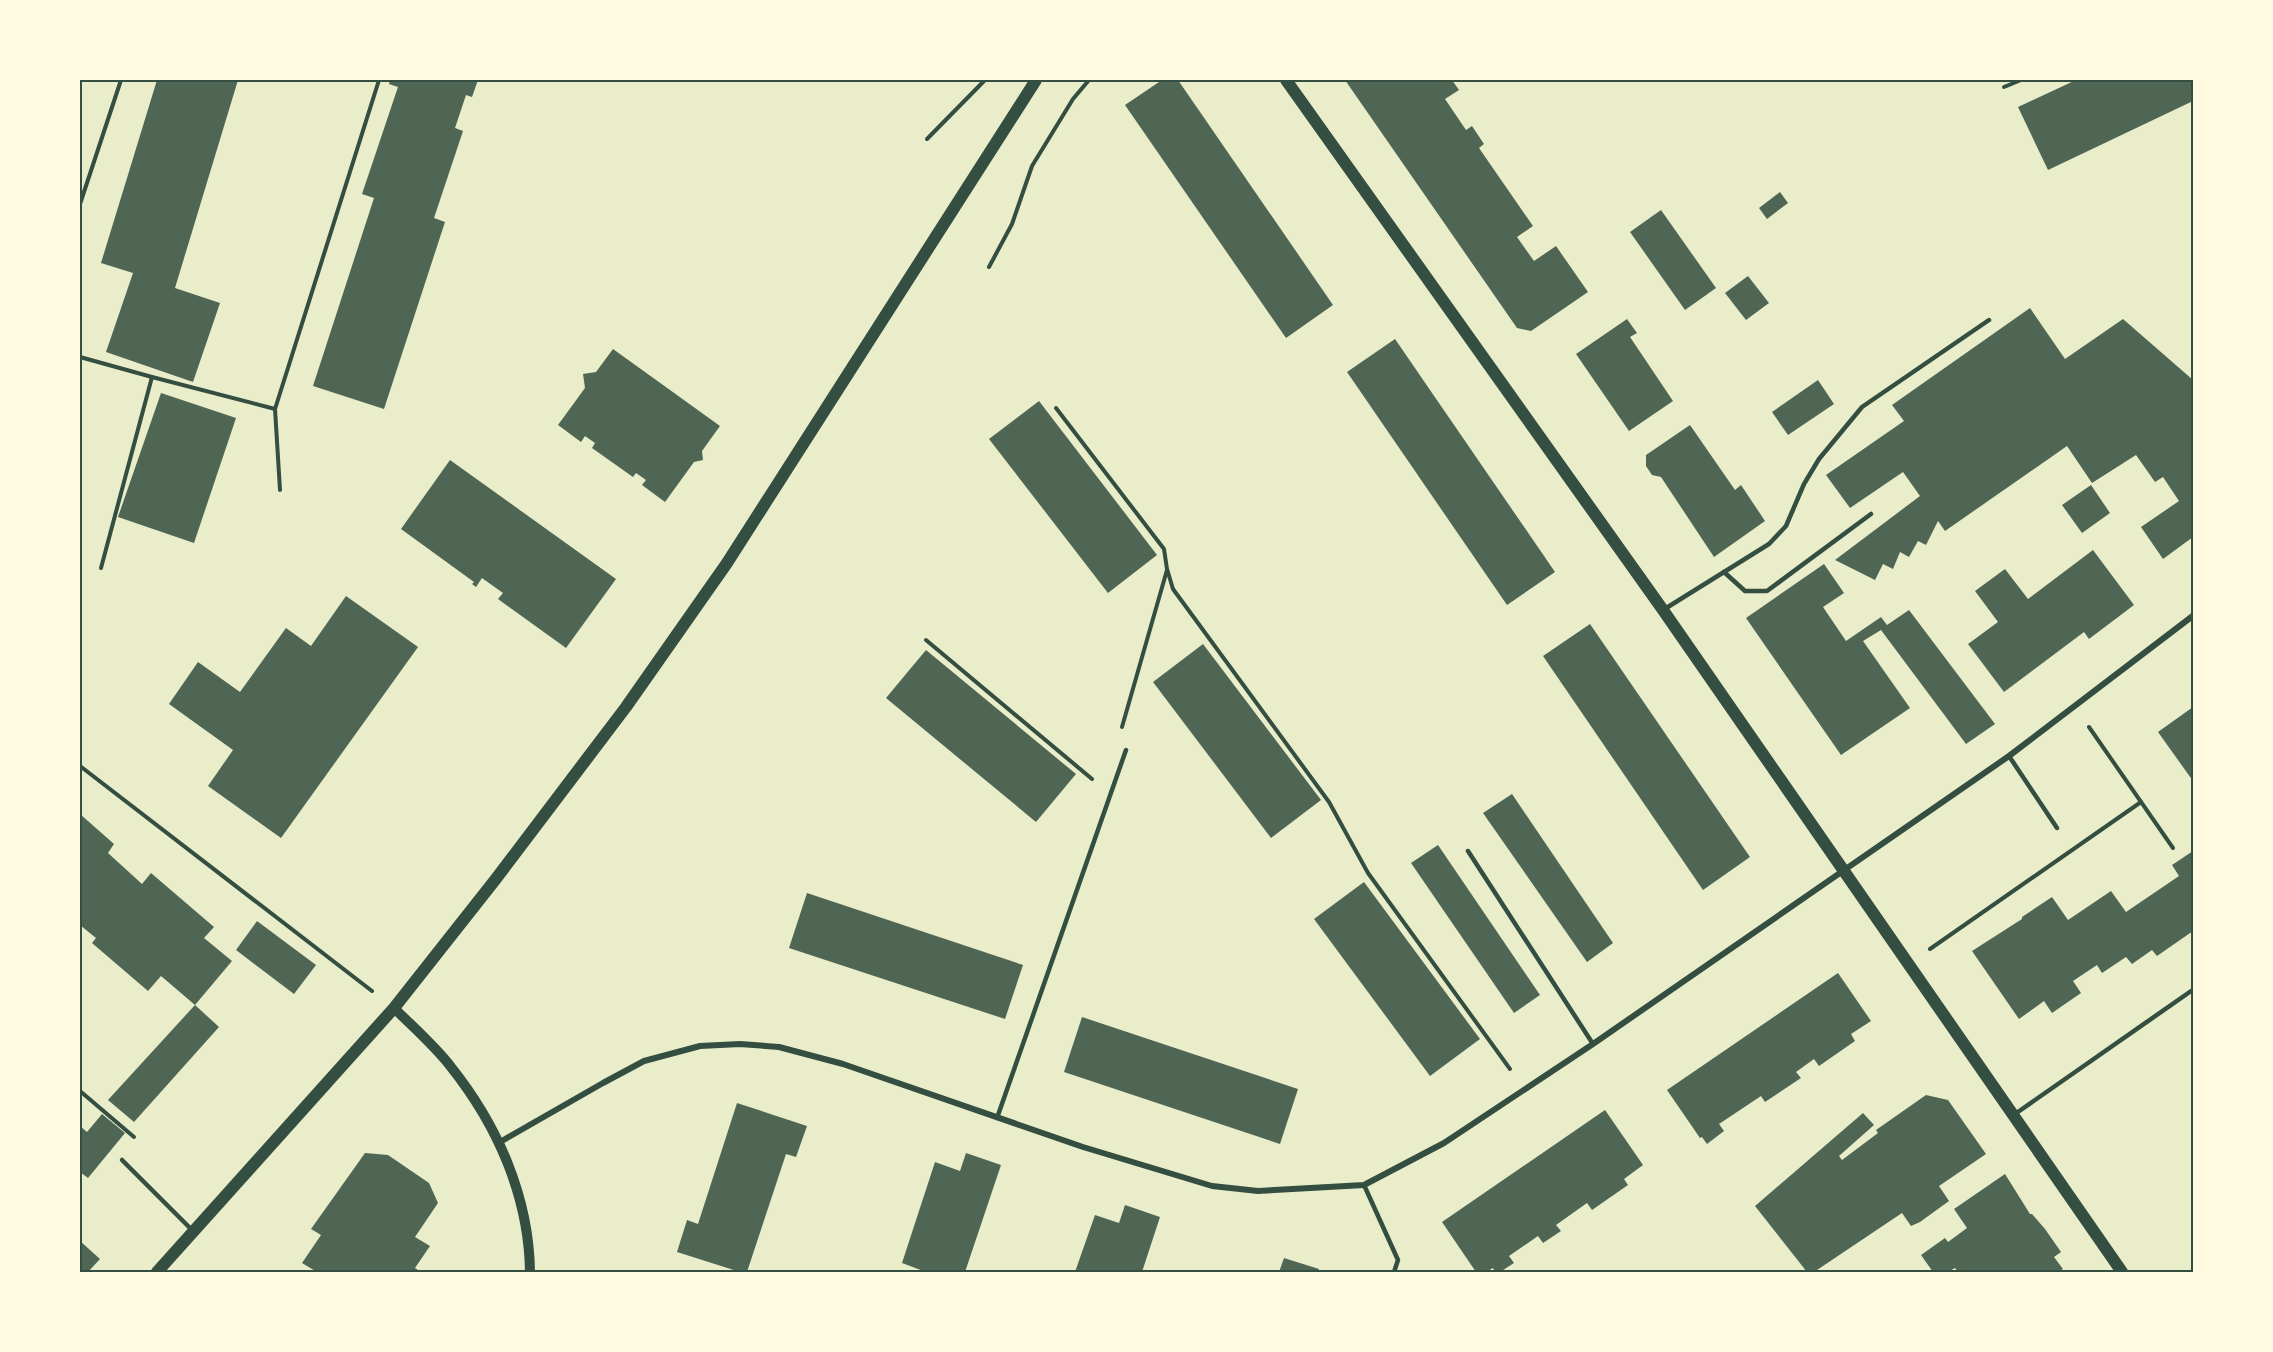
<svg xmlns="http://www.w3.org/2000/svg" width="2273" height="1352" viewBox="0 0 2273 1352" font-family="'Titillium Web',sans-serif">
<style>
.building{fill:#4f6655}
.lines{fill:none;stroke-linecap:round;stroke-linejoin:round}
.path{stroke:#344e41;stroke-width:4}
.service{stroke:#344e41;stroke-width:4.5}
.minor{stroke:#344e41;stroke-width:6}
.tertiary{stroke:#344e41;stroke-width:10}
.secondary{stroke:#344e41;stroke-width:12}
.neatline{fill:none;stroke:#344e41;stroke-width:2}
</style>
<rect width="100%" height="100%" fill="#e9edc9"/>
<!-- building -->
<g class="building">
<polygon points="157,80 238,80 175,288 220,303 193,382 106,352 133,273 101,263"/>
<polygon points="390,80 478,80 472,97 466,95 455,128 463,131 434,218 445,222 384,409 313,386 374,198 362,194 398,87 389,84"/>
<polygon points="1162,80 1178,80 1333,305 1286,338 1125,105"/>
<polygon points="1345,80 1452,80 1459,90 1445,99 1466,130 1472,126 1484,144 1479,148 1533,226 1517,237 1534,261 1556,246 1588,292 1531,331 1517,328"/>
<polygon points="2076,80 2193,80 2193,101 2048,170 2018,107"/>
<polygon points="1780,192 1788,203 1767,219 1759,208"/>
<polygon points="1661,210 1716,288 1685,310 1630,232"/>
<polygon points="1748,276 1769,303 1746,320 1725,293"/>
<polygon points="2030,308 2065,359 2123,319 2193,380 2193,537 2163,559 2141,527 2179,501 2163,477 2155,482 2136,455 2092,483 2067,446 1945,531 1938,521 1926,545 1918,541 1909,557 1900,552 1893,569 1883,564 1875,580 1835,560 1920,496 1903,472 1850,508 1826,475 1904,421 1892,405"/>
<polygon points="1627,319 1637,333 1630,337 1673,401 1629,431 1576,354"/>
<polygon points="1395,339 1555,572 1507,605 1347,372"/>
<polygon points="613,349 720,426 702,451 703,460 694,462 665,502 642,485 646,480 636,473 633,477 592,448 595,443 585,436 581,442 558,425 585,388 583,374 596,372"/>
<polygon points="1818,380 1834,404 1788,435 1772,412"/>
<polygon points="161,393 236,418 194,543 118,517"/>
<polygon points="1039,401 1157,555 1108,593 989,439"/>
<polygon points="1690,425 1735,490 1741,485 1765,521 1714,557 1661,477 1652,475 1646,466 1646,455"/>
<polygon points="450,460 616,579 566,648 498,599 503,593 482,578 476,587 472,584 474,582 401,529"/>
<polygon points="2091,485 2110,513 2082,533 2062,505"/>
<polygon points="2093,550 2134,605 2089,639 2084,632 2004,692 1968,644 1998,622 1975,591 2005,569 2028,599"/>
<polygon points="1824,564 1844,593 1823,607 1846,641 1881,617 1887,625 1909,610 1995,724 1966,744 1881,630 1863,641 1910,708 1841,755 1746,618"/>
<polygon points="346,596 418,647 281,838 208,786 233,750 169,704 198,662 240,692 286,628 311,646"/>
<polygon points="1590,624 1750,857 1703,890 1543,656"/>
<polygon points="1203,644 1321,800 1271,838 1153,682"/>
<polygon points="926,650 1076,774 1036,822 886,698"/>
<polygon points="2193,707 2193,781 2158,732"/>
<polygon points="1512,794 1613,943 1587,962 1483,813"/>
<polygon points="80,814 114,844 108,853 142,884 151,873 214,927 204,938 232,961 195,1005 161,976 148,991 92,943 96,938 80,925"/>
<polygon points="1438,845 1540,995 1514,1013 1411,863"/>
<polygon points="2193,851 2193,931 2157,956 2152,950 2132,964 2126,957 2102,973 2097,965 2073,981 2081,993 2052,1013 2044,1001 2019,1019 1972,951 2022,919 2022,917 2052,897 2068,920 2111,891 2126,912 2179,876 2172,865"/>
<polygon points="1364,882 1480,1039 1430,1076 1314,919"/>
<polygon points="807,893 1023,965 1005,1019 789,948"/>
<polygon points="257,921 316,965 294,994 236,950"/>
<polygon points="1838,973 1871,1021 1851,1034 1855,1041 1819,1066 1814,1059 1796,1072 1801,1078 1765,1102 1761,1096 1719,1124 1724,1131 1707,1144 1702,1137 1700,1138 1667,1090"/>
<polygon points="195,1005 219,1027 134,1122 108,1100"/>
<polygon points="1082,1017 1298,1089 1280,1144 1064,1072"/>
<polygon points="1926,1095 1948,1100 1986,1154 1939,1186 1949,1201 1920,1222 1911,1226 1902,1213 1814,1272 1807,1272 1755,1206 1863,1113 1874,1125 1839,1156 1842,1160 1878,1133 1876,1130"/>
<polygon points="737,1103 807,1126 796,1157 786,1154 747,1272 740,1272 677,1252 687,1220 698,1224"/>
<polygon points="1605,1110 1643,1165 1624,1179 1628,1185 1592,1210 1587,1203 1556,1225 1561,1231 1543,1243 1538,1236 1509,1256 1514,1263 1500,1272 1495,1272 1493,1268 1486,1272 1476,1272 1442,1222"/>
<polygon points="102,1114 125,1133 88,1178 80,1172 80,1126 87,1132"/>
<polygon points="365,1153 388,1155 429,1183 438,1203 415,1237 430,1246 415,1268 421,1272 317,1272 302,1263 321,1235 311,1229"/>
<polygon points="966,1153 1001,1165 965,1272 926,1272 902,1263 935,1162 960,1171"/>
<polygon points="2005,1174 2030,1214 2032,1214 2045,1229 2061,1252 2054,1257 2063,1269 2058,1272 1958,1272 1955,1268 1948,1272 1933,1272 1921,1255 1945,1238 1948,1242 1967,1228 1954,1209"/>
<polygon points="1125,1205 1160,1217 1142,1272 1075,1272 1095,1215 1119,1223"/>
<polygon points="80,1241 100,1259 88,1272 80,1272"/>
<polygon points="1284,1258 1319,1269 1318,1272 1279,1272"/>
</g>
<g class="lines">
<!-- path -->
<g class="path">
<polyline points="2004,87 2021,80"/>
<polyline points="927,139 985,80"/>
<polyline points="80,204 121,80"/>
<polyline points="989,267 1012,224 1032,166 1073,99 1089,80"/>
<polyline points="80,357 152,377"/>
<polyline points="1056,408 1164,549 1167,569 1173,589 1329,802 1368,873 1510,1069"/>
<polyline points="275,409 379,80"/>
<polyline points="101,568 152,377 275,409 280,490"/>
<polyline points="926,640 1092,779"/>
<polyline points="1122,727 1167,570"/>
<polyline points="2089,727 2173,848"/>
<polyline points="80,766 372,991"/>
<polyline points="1930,949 2141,802"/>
<polyline points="80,1091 134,1137"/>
</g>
<!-- service -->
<g class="service">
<polyline points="1724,572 1745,591 1767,591 1871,514"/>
<polyline points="1663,610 1769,544 1786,526 1804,484 1819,459 1862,407 1989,320"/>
<polyline points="2009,756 2057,828"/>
<polyline points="1468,851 1593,1044"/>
<polyline points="2015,1114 2194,989"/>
<polyline points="997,1118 1126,750"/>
<polyline points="122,1160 192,1230"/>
<polyline points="1364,1185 1398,1260 1394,1272"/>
</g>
<!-- minor -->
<polyline class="minor" points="500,1142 603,1083 644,1061 700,1046 740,1044 779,1047 843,1064 1083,1147 1212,1186 1258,1191 1364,1185 1444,1143 1593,1044 2009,756 2194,615"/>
<!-- tertiary -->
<path class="tertiary" d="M 394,1008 C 413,1027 435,1046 451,1067 C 498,1126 529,1197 530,1272"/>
<!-- secondary -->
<g class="secondary">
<polyline points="1286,80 1663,610 2122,1272"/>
<polyline points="157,1272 394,1008 495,880 626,707 727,563 1036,80"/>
</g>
</g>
<!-- border -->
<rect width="2273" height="1352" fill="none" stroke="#fefae0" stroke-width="162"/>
<rect x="81" y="81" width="2111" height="1190" class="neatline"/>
</svg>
